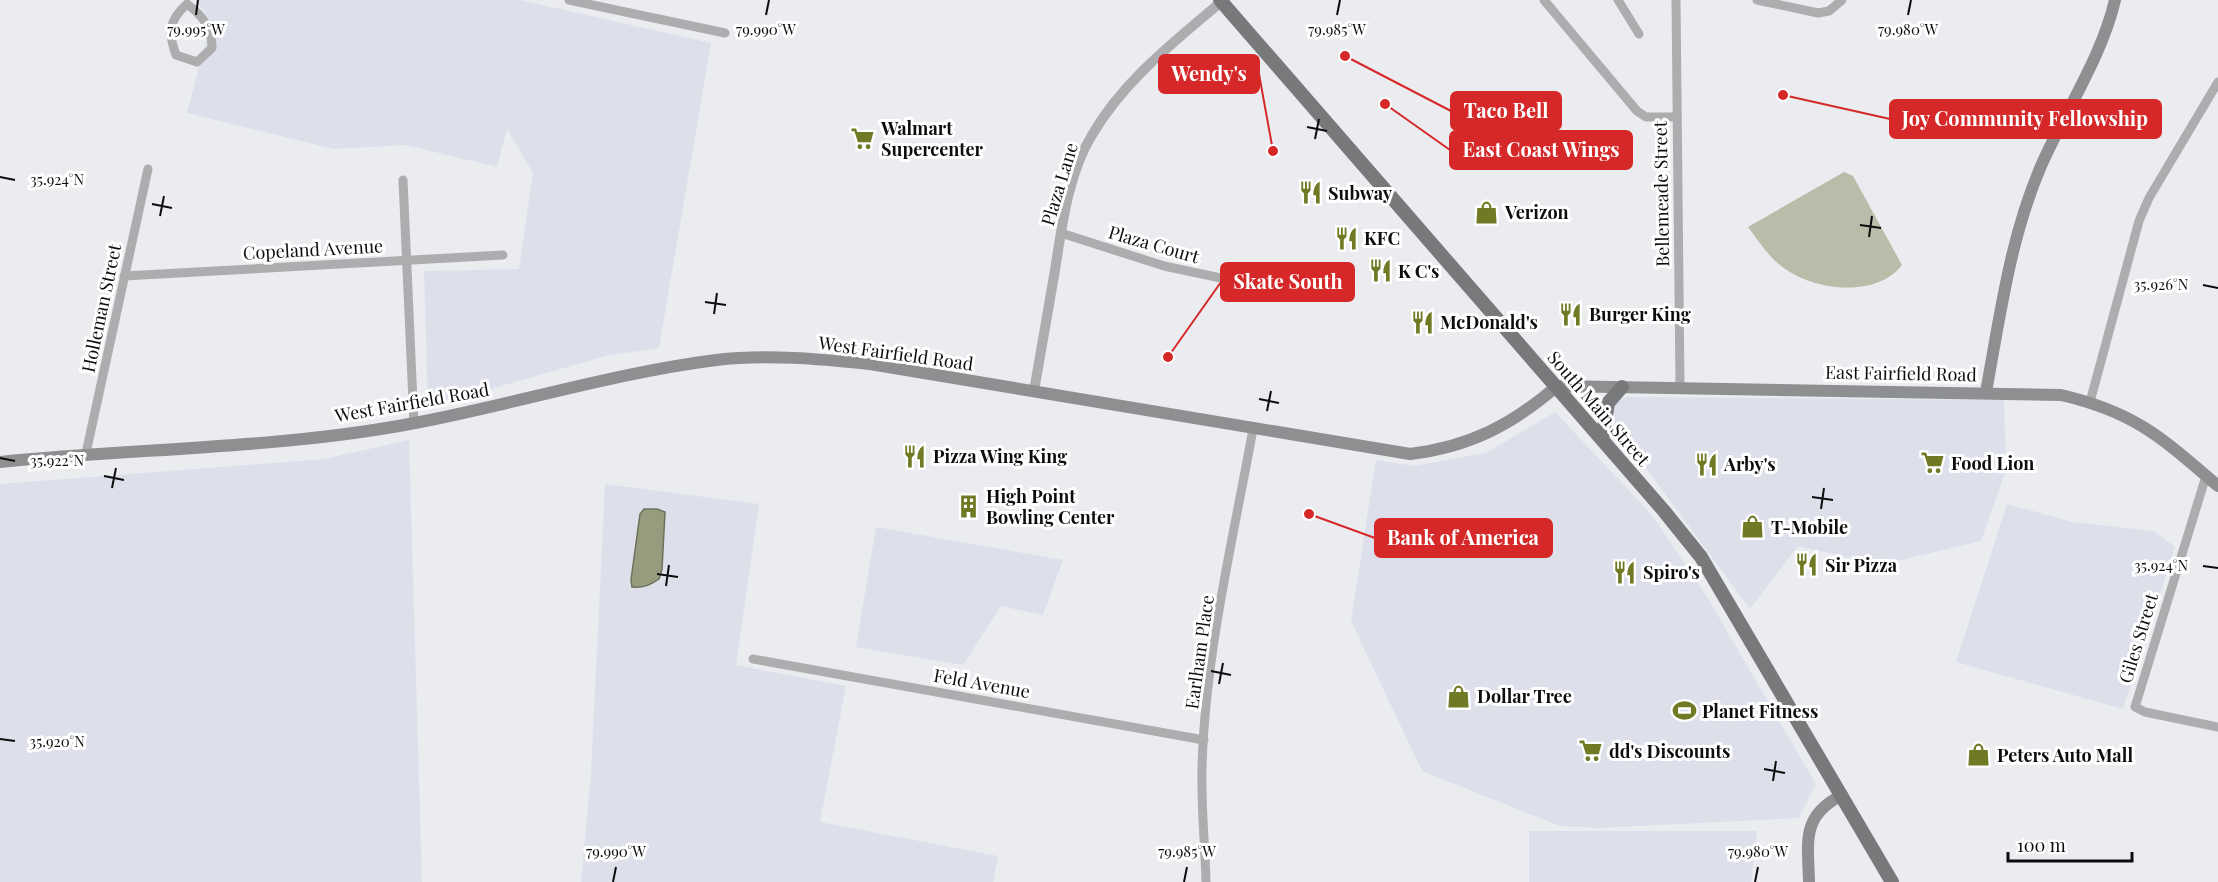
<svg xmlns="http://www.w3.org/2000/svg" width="2218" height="882" viewBox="0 0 2218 882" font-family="'Playfair Display',serif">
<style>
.built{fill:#dde0eb}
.green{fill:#b9bca9}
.water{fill:#989c7e;stroke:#6e715c;stroke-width:1.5}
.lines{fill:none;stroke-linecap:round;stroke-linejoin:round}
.minor{stroke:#adadaf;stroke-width:9}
.tertiary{stroke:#adadaf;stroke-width:10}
.secondary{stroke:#8e8f91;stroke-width:12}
.primary{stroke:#78797b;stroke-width:14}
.ticks{fill:none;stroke:#0d0d0e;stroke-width:2}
.labels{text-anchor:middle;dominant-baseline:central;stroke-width:6;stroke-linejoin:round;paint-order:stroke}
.poi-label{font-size:18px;font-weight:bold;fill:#0d0d0e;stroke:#fff;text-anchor:start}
.street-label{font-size:18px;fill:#0d0d0e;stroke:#fff}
.ticks-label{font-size:15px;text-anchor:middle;fill:#0d0d0e;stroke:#fff;stroke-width:6;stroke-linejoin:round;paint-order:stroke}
.leader{fill:none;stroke:#d62828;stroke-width:2}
.callout-dot{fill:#d62828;stroke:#fff;stroke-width:2}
.callout{fill:#d62828;stroke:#d62828;stroke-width:2}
.callout-label{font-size:20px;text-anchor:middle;font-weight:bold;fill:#fff}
</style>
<rect width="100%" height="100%" fill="#ebecef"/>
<!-- built -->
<g class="built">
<polygon points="196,0 520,0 711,43 659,348 606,356 428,407 424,271 519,269 533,173 507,129 497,167 406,145 334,149 187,113 211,22"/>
<polygon points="1628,397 2004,400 2006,470 1981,541 1880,565 1798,546 1750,609 1617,429 1611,417 1611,406 1617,400"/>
<polygon points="1555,412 1652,515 1709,600 1816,784 1799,818 1598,828 1560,826 1422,771 1351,621 1376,460 1414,466 1486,453"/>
<polygon points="409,440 422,882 0,882 0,484 324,459"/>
<polygon points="605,484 759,504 736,665 846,686 820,822 998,856 993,882 581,882 591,773"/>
<polygon points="2007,504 2073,522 2154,531 2175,547 2123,709 1956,662"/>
<polygon points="876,527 1063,560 1043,615 1001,606 963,665 856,647"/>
<polygon points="1529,831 1757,831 1751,882 1529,882"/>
</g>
<!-- green -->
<path class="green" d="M 1844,172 L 1853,176 L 1902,265 C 1876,299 1811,291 1780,265 C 1767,255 1758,240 1748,227 Z"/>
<!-- water -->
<path class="water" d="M 644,509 L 657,509 L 665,512 L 662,569 L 659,579 C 650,585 644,588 632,587 L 631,580 L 640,514 Z"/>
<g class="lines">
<!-- minor -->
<g class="minor">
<polyline points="569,0 725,33"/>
<polyline points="1544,0 1637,111 1646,117 1677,117"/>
<polyline points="1618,0 1639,34"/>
<polyline points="1676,0 1680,387"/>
<polyline points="1757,0 1818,13 1829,11 1842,0"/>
<path d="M 187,4 C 203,16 212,28 212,48 L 197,62 L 176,55 C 168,33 168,21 187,4 Z"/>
<polyline points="403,180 414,424"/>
<polyline points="1061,233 1164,266 1310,297"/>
<polyline points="124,276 503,255"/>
<polyline points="2090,402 2139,221 2149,198 2218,82"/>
<polyline points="86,453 148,169"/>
<polyline points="2206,476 2135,707 2145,712 2218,727"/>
<polyline points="753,659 1204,740"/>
<path d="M 1206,882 C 1205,844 1201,806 1202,768 C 1205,654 1233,540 1253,429"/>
</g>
<!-- tertiary -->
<path class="tertiary" d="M 1034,391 C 1041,351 1048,311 1055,270 C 1062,226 1068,174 1092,135 C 1124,80 1174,42 1221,2"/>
<!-- secondary -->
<g class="secondary">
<path d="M 1986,392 C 2000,316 2010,238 2041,166 C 2064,113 2102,57 2115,0"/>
<path d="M 0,462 C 138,448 279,449 415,423 C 515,404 614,373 716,360 C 766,354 820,359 870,364 L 1410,454 C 1469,447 1512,425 1557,386 L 2061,395 C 2135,412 2162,438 2218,486"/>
<path d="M 1809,882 C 1808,841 1801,816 1842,795"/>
</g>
<!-- primary -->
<g class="primary">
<polyline points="1220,0 1664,511 1701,557 1892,882"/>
<polyline points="1602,439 1608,403 1622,387"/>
</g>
</g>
<!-- ticks -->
<path class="ticks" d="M 196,15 L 198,0M 766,15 L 769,0M 1337,15 L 1340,0M 1908,15 L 1911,0M 1307,127 L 1327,131M 1315,139 L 1319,119M 0,177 L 15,180M 152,204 L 172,208M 160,216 L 164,196M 1860,225 L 1881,228M 1869,237 L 1872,216M 2203,285 L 2218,288M 705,302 L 726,305M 714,314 L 717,293M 1259,399 L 1279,403M 1267,411 L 1271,391M 0,458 L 15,461M 104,476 L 124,480M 112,488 L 116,468M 1812,497 L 1833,500M 1821,509 L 1824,488M 2203,566 L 2218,568M 657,574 L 678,577M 666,586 L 669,565M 1211,671 L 1231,675M 1219,684 L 1223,663M 0,739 L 15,741M 1764,769 L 1785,773M 1773,781 L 1776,761M 613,882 L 616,867M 1184,882 L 1187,867M 1755,882 L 1758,867"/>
<!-- icons -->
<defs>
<symbol id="supermarket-bare" viewBox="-9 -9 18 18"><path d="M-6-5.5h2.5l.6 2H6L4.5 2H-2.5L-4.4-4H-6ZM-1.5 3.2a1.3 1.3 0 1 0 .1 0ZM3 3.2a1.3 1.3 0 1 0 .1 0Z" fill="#707923" stroke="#fff" stroke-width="2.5" paint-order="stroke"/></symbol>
<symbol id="restaurant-bare" viewBox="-9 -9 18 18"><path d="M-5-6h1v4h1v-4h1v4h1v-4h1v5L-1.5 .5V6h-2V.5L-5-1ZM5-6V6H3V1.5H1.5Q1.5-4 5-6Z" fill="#707923" stroke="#fff" stroke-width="2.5" paint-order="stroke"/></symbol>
<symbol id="shop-bare" viewBox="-9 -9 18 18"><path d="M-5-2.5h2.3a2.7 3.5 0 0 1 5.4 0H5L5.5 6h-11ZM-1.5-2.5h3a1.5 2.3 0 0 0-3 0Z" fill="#707923" stroke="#fff" stroke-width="2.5" paint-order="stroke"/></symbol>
<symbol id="building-bare" viewBox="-9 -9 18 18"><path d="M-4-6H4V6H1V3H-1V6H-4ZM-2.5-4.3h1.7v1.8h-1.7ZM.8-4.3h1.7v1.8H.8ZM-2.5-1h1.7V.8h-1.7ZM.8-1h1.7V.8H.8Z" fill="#707923" stroke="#fff" stroke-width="2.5" paint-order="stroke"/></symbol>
<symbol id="stadium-bare" viewBox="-9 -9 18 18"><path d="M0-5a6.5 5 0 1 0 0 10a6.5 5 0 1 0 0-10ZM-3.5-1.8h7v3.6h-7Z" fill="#707923" stroke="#fff" stroke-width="2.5" paint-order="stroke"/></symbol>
</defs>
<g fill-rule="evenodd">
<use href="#supermarket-bare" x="846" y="122" width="33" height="33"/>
<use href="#restaurant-bare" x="1294" y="176" width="33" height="33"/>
<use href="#shop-bare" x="1470" y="196" width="33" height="33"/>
<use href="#restaurant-bare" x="1330" y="222" width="33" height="33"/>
<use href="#restaurant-bare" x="1364" y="254" width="33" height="33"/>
<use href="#restaurant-bare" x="1554" y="298" width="33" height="33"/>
<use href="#restaurant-bare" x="1406" y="306" width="33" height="33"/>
<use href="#restaurant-bare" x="898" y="440" width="33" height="33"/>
<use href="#supermarket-bare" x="1916" y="446" width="33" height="33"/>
<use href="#restaurant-bare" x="1690" y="448" width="33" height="33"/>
<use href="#building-bare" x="952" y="490" width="33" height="33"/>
<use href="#shop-bare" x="1736" y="510" width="33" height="33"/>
<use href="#restaurant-bare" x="1790" y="548" width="33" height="33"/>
<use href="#restaurant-bare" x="1608" y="556" width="33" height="33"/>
<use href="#shop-bare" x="1442" y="680" width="33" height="33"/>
<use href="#stadium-bare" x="1668" y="694" width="33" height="33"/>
<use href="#supermarket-bare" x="1574" y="734" width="33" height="33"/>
<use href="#shop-bare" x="1962" y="738" width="33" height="33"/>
</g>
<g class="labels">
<!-- poi labels -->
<g class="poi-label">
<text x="881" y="128">Walmart<tspan x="881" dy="21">Supercenter</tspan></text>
<text x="1328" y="193">Subway</text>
<text x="1505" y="212">Verizon</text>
<text x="1364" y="238">KFC</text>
<text x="1398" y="271">K C's</text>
<text x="1589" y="314">Burger King</text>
<text x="1440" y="322">McDonald's</text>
<text x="933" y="456">Pizza Wing King</text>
<text x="1951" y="463">Food Lion</text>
<text x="1724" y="464">Arby's</text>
<text x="986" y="496">High Point<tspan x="986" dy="21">Bowling Center</tspan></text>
<text x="1771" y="527">T-Mobile</text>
<text x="1825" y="565">Sir Pizza</text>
<text x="1643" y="572">Spiro's</text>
<text x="1477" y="696">Dollar Tree</text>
<text x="1702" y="711">Planet Fitness</text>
<text x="1609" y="751">dd's Discounts</text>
<text x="1997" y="755">Peters Auto Mall</text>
</g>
<!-- street labels -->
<g class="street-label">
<text transform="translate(1059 184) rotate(-73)">Plaza Lane</text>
<text transform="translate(1661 194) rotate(-91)">Bellemeade Street</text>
<text transform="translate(1154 244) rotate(16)">Plaza Court</text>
<text transform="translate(313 249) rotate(-3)">Copeland Avenue</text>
<text transform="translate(101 308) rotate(-78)">Holleman Street</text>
<text transform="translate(896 353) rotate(8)">West Fairfield Road</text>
<text transform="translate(1901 373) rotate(1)">East Fairfield Road</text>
<text transform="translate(412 402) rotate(-10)">West Fairfield Road</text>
<text transform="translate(1599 408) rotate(49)">South Main Street</text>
<text transform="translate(2138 638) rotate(-73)">Giles Street</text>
<text transform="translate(1199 652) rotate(-82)">Earlham Place</text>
<text transform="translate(982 683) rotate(10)">Feld Avenue</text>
</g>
</g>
<g class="ticks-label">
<text x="196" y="35">79.995°W</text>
<text x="766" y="35">79.990°W</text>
<text x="1337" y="35">79.985°W</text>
<text x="1908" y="35">79.980°W</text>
<text x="57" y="185">35.924°N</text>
<text x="2161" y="290">35.926°N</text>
<text x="57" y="466">35.922°N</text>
<text x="2161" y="571">35.924°N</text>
<text x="57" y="747">35.920°N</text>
<text x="616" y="857">79.990°W</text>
<text x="1187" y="857">79.985°W</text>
<text x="1758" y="857">79.980°W</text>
</g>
<!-- callouts -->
<path class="leader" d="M1273 151L1259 74M1345 56L1451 111M1783 95L1890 119M1385 104L1450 150M1168 357L1221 282M1309 514L1375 538"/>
<g class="callout-dot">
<circle cx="1273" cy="151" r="6"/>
<circle cx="1345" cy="56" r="6"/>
<circle cx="1783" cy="95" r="6"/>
<circle cx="1385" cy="104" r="6"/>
<circle cx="1168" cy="357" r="6"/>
<circle cx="1309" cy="514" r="6"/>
</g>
<g class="callout">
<rect x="1159" y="55" width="100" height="38" rx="6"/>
<rect x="1451" y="92" width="110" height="38" rx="6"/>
<rect x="1890" y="100" width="271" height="38" rx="6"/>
<rect x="1450" y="131" width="182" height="38" rx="6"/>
<rect x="1221" y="263" width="133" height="38" rx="6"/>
<rect x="1375" y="519" width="177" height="38" rx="6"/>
</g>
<g class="callout-label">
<text x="1209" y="81">Wendy's</text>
<text x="1506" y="118">Taco Bell</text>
<text x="2025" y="126">Joy Community Fellowship</text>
<text x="1541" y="157">East Coast Wings</text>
<text x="1288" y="289">Skate South</text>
<text x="1463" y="545">Bank of America</text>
</g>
<!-- scale -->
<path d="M2008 852v9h124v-9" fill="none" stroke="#0d0d0e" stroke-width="3"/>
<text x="2017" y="852" font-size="18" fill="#0d0d0e" stroke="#ffffff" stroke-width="4.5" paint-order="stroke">100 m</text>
</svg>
